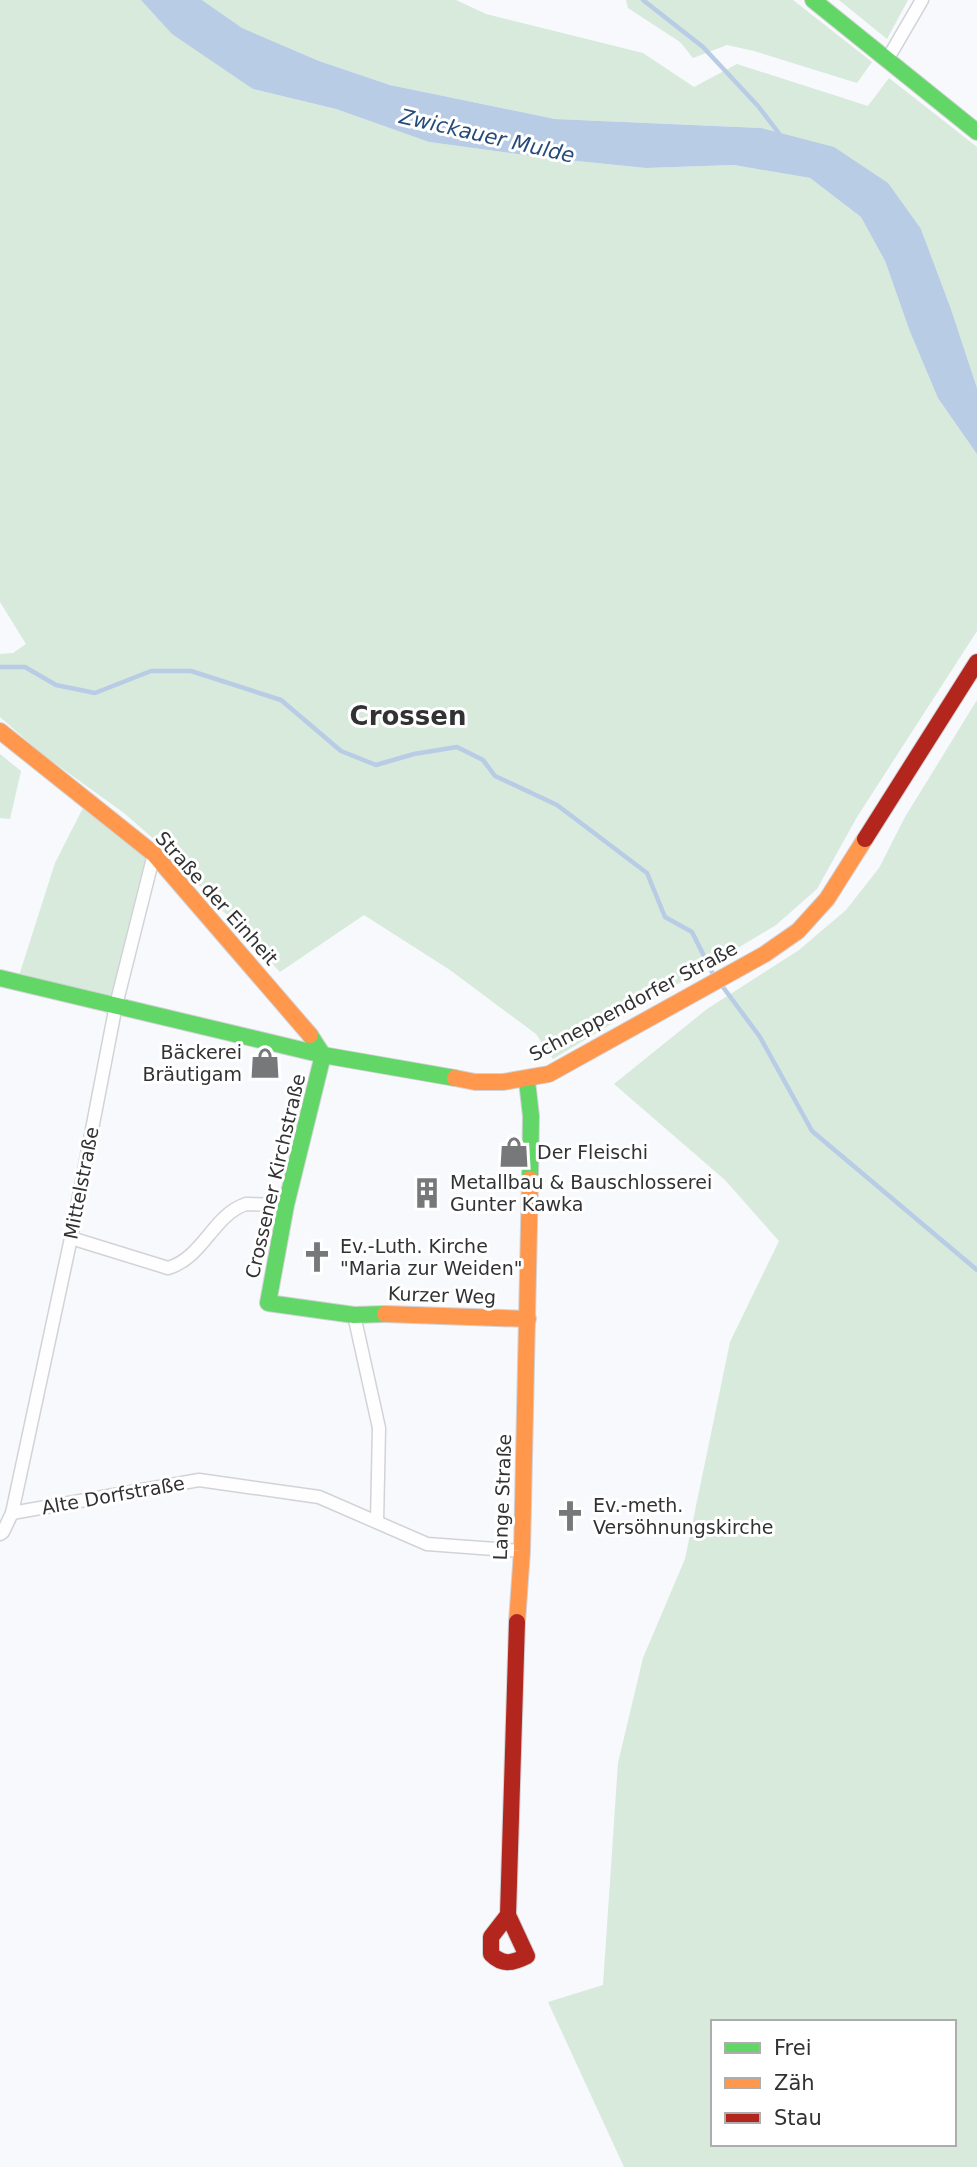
<svg xmlns="http://www.w3.org/2000/svg" width="977" height="2167" viewBox="0 0 977 2167" font-family="'DejaVu Sans',sans-serif">
<style>
.green{fill:#d7eadc;fill-rule:evenodd}
.water{fill:#b8cce5}
.lines{fill:none;stroke-linecap:round;stroke-linejoin:round}
.stream{stroke:#b8cce5;stroke-width:4.5}
.street-casing{stroke:#d2d3d6;stroke-width:15}
.fast-casing{stroke:#d2d3d6;stroke-width:18}
.slow-casing{stroke:#d2d3d6;stroke-width:18}
.jam-casing{stroke:#d2d3d6;stroke-width:18}
.street{stroke:#fefeff;stroke-width:12}
.fast{stroke:#63d668;stroke-width:16}
.slow{stroke:#ff974d;stroke-width:16}
.jam{stroke:#b3261e;stroke-width:16}
.labels{text-anchor:middle;dominant-baseline:central;stroke-width:6;stroke-linejoin:round;paint-order:stroke}
.street-label{font-size:19px;fill:#323234;stroke:#fff}
.poi-label{font-size:19px;fill:#323234;stroke:#fff;text-anchor:start}
.water-label{font-size:21px;font-style:italic;fill:#264b79;stroke:#fff}
.district-label{font-size:26px;font-weight:bold;fill:#323234;stroke:#fff}
</style>
<rect width="100%" height="100%" fill="#f7f9fc"/>
<!-- green -->
<g class="green">
<polygon points="0,0 142,0 253,89 336,109 429,142 547,158 646,168 734,165 810,178 861,217 885,261 909,329 977,454 977,631 857,817 817,889 776,925 553,1059 536,1034 450,970 364,915 280,972 164,848 124,813 42,754 0,717 0,654 13,653 26,644 0,602"/>
<polygon points="202,0 456,0 486,14 643,53 694,87 737,64 868,106 889,78 977,147 977,388 951,309 921,229 761,128 555,119 390,85 319,61 241,28"/>
<polygon points="626,0 793,0 872,62 857,83 754,51 727,45 693,58 680,42 628,8"/>
<polygon points="839,0 908,0 887,39"/>
<path d="M 977,700 L 977,2167 L 624,2167 L 548,2002 L 603,1985 L 618,1763 L 643,1658 L 685,1559 L 730,1342 L 779,1241 L 725,1180 L 614,1084 L 707,1009 L 799,950 L 846,910 L 879,868 L 905,817 ZM 713,2022 L 954,2022 L 954,2144 L 713,2144 Z"/>
<polygon points="0,754 21,771 10,819 0,818"/>
<polygon points="87,800 154,854 116,1005 17,982 55,863"/>
</g>
<!-- water -->
<polygon class="water" points="141,0 202,0 242,28 319,61 390,85 555,119 761,128 834,147 888,183 921,229 951,309 977,388 977,454 938,398 909,329 885,261 861,217 810,178 734,165 646,168 547,158 429,142 336,109 253,89 172,34"/>
<g class="lines">
<!-- stream -->
<g class="stream">
<polyline points="643,0 703,47 758,106 781,136"/>
<polyline points="0,667 25,667 56,685 95,693 151,671 191,671 281,700 341,751 376,765 414,754 457,747 483,760 495,776 557,805 647,873 665,917 692,932 714,976"/>
<polyline points="720,983 760,1037 812,1131 977,1270"/>
</g>
<defs>
<g id="street">
<polyline points="887,60 922,0"/>
<path d="M 71,1238 L 168,1268 C 203,1258 213,1215 246,1204 L 286,1205"/>
<polyline points="354,1315 379,1428 377,1522"/>
<polyline points="12,1513 71,1238 116,1005 154,854"/>
<polyline points="0,1534 3,1532 12,1513 199,1480 319,1497 427,1544 522,1551"/>
</g>
<g id="fast">
<polyline points="813,0 977,132"/>
<polyline points="0,978 323,1055 455,1078"/>
<polyline points="310,1035 323,1055 286,1205 268,1303 354,1315 385,1314"/>
<polyline points="527,1081 531,1116 530,1179"/>
</g>
<g id="slow">
<polyline points="0,731 154,854 310,1035"/>
<polyline points="455,1078 475,1082 503,1082 549,1074 765,954 798,931 827,899 865,839"/>
<polyline points="385,1314 528,1319"/>
<polyline points="517,1622 522,1551 530,1179"/>
</g>
<g id="jam">
<polyline points="865,839 977,662"/>
<path d="M 508,1915 L 491,1937 L 491,1954 C 503,1966 513,1963 527,1956 L 508,1915 L 517,1622"/>
</g>
</defs>
<!-- street casing -->
<use href="#street" class="street-casing"/>
<!-- fast casing -->
<use href="#fast" class="fast-casing"/>
<!-- slow casing -->
<use href="#slow" class="slow-casing"/>
<!-- jam casing -->
<use href="#jam" class="jam-casing"/>
<!-- street -->
<use href="#street" class="street"/>
<!-- fast -->
<use href="#fast" class="fast"/>
<!-- slow -->
<use href="#slow" class="slow"/>
<!-- jam -->
<use href="#jam" class="jam"/>
</g>
<!-- icons -->
<defs>
<symbol id="shop-bare" viewBox="-9 -9 18 18"><path d="M-5-2.5h2.3a2.7 3.5 0 0 1 5.4 0H5L5.5 6h-11ZM-1.5-2.5h3a1.5 2.3 0 0 0-3 0Z" fill="#77787a" stroke="#fff" stroke-width="2.5" paint-order="stroke"/></symbol>
<symbol id="building-bare" viewBox="-9 -9 18 18"><path d="M-4-6H4V6H1V3H-1V6H-4ZM-2.5-4.3h1.7v1.8h-1.7ZM.8-4.3h1.7v1.8H.8ZM-2.5-1h1.7V.8h-1.7ZM.8-1h1.7V.8H.8Z" fill="#77787a" stroke="#fff" stroke-width="2.5" paint-order="stroke"/></symbol>
<symbol id="church-bare" viewBox="-9 -9 18 18"><path d="M-1.2-6h2.4v3.5h3.3v2.4h-3.3V6h-2.4V-.1h-3.3v-2.4h3.3Z" fill="#77787a" stroke="#fff" stroke-width="2.5" paint-order="stroke"/></symbol>
</defs>
<g fill-rule="evenodd">
<use href="#shop-bare" x="243" y="1041" width="44" height="44"/>
<use href="#shop-bare" x="492" y="1130" width="44" height="44"/>
<use href="#building-bare" x="405" y="1171" width="44" height="44"/>
<use href="#church-bare" x="295" y="1235" width="44" height="44"/>
<use href="#church-bare" x="548" y="1494" width="44" height="44"/>
</g>
<g class="labels">
<!-- street labels -->
<g class="street-label">
<text transform="translate(217 898) rotate(48)">Straße der Einheit</text>
<text transform="translate(633 1001) rotate(-28)">Schneppendorfer Straße</text>
<text transform="translate(275 1176) rotate(-77)">Crossener Kirchstraße</text>
<text transform="translate(81 1183) rotate(-79)">Mittelstraße</text>
<text transform="translate(442 1295) rotate(2)">Kurzer Weg</text>
<text transform="translate(113 1495) rotate(-10)">Alte Dorfstraße</text>
<text transform="translate(502 1497) rotate(-88)">Lange Straße</text>
</g>
<!-- poi labels -->
<g class="poi-label">
<text x="242" y="1052" text-anchor="end">Bäckerei<tspan x="242" dy="22">Bräutigam</tspan></text>
<text x="537" y="1152">Der Fleischi</text>
<text x="450" y="1182">Metallbau &amp; Bauschlosserei<tspan x="450" dy="22">Gunter Kawka</tspan></text>
<text x="340" y="1246">Ev.-Luth. Kirche<tspan x="340" dy="22">"Maria zur Weiden"</tspan></text>
<text x="593" y="1505">Ev.-meth.<tspan x="593" dy="22">Versöhnungskirche</tspan></text>
</g>
<!-- water labels -->
<g class="water-label">
<text transform="translate(487 136) rotate(13)">Zwickauer Mulde</text>
</g>
<!-- district labels -->
<g class="district-label">
<text x="408" y="716">Crossen</text>
</g>
</g>
<!-- legend -->
<rect x="711" y="2020" width="245" height="126" fill="#ffffff" stroke="#adadae" stroke-width="2"/>
<rect x="725" y="2043" width="35" height="10" fill="#63d668" stroke="#adadae" stroke-width="2"/>
<text x="774" y="2055" font-size="21" fill="#323234">Frei</text>
<rect x="725" y="2078" width="35" height="10" fill="#ff974d" stroke="#adadae" stroke-width="2"/>
<text x="774" y="2090" font-size="21" fill="#323234">Zäh</text>
<rect x="725" y="2113" width="35" height="10" fill="#b3261e" stroke="#adadae" stroke-width="2"/>
<text x="774" y="2125" font-size="21" fill="#323234">Stau</text>
</svg>
